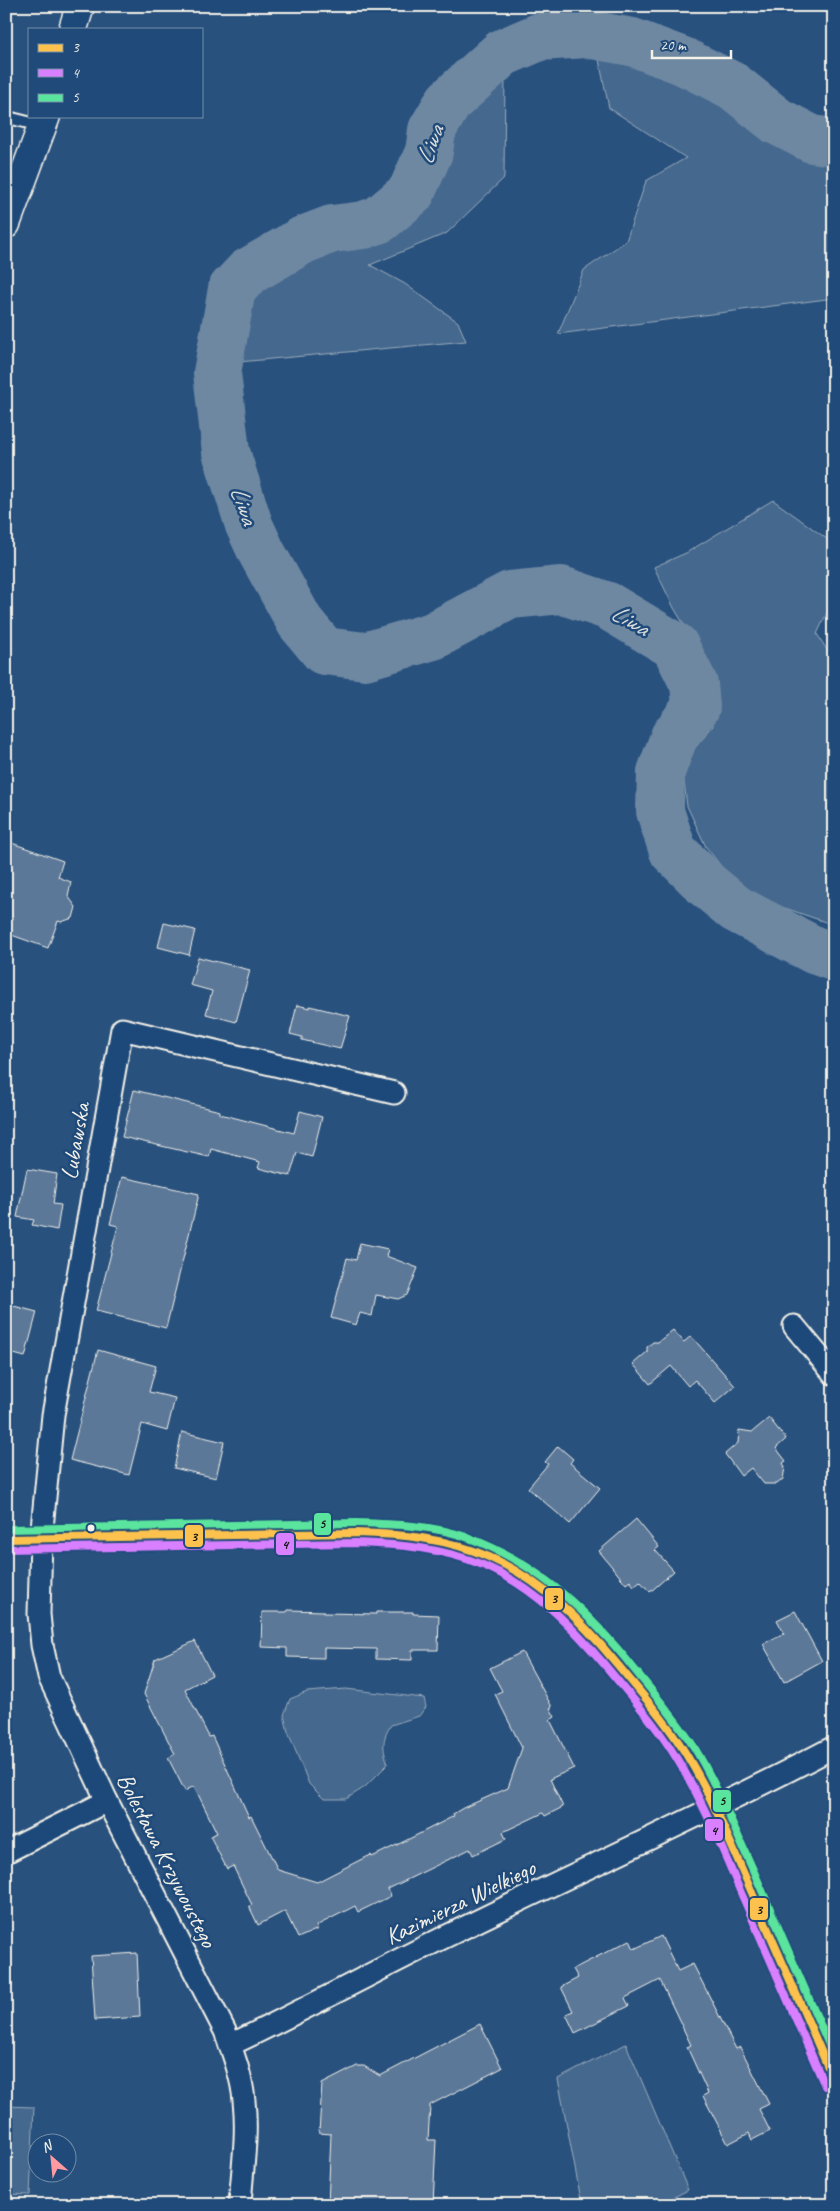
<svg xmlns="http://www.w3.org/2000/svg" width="840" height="2211" viewBox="0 0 840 2211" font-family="Caveat,sans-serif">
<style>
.green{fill:#45688e;stroke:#9cacbb}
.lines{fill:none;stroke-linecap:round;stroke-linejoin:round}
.river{stroke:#6e88a2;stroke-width:48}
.building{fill:#5b7899;stroke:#f4f1e8}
.service-casing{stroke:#f4f1e8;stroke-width:15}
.minor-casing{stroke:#f4f1e8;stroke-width:25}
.tertiary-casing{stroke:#f4f1e8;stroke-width:31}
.service{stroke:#1f4a7a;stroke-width:11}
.minor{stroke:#1f4a7a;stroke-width:21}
.tertiary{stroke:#1f4a7a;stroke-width:28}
.bus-1-casing{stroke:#1f4a7a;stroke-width:11}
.bus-2-casing{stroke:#1f4a7a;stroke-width:11}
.bus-3-casing{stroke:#1f4a7a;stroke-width:11}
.bus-1{stroke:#fcc24d;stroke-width:8}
.bus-2{stroke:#d880ff;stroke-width:8}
.bus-3{stroke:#5ae49d;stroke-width:8}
.bus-dot{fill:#f4f1e8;stroke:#1f4a7a;stroke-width:2}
.labels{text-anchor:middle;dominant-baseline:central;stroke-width:5;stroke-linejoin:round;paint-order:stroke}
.street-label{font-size:24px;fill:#f4f1e8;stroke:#1f4a7a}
.water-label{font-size:25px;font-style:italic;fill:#d9dcda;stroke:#1f4a7a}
.line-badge{stroke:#1f4a7a;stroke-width:2}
.pale-badge-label{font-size:14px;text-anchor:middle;font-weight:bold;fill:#111}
</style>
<rect width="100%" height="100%" fill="#28517e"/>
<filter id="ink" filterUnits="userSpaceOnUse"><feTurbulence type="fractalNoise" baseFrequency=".02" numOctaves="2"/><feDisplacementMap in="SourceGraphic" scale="10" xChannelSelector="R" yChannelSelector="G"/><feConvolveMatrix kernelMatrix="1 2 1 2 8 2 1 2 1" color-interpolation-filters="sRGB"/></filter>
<g filter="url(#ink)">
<!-- green -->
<g class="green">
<polygon points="597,50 711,92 782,148 834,154 834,298 558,334 584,270 626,241 646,181 686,158 609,108"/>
<polygon points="505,73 504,178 447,233 370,265 405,284 458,322 466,341 239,362 250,299 323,245 389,230 441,183 464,108"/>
<polygon points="773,500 834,544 834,598 817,634 834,661 834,925 782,907 735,884 706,847 687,806 682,764 713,726 712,671 674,608 654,567 686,553"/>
<path d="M 346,1689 L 424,1698 L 426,1707 L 419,1716 L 391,1725 C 382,1739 382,1748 388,1764 L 365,1787 L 346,1799 L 324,1799 L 309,1784 L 288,1732 L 284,1715 L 290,1699 L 307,1692 Z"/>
<polygon points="626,2044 688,2190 658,2205 582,2205 558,2079"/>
<polygon points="6,2106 34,2107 30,2195 6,2194"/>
</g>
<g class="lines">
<!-- river -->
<polyline class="river" points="834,142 812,139 777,121 733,86 683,61 632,42 587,34 539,37 502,53 449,101 432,130 429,152 411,193 380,219 364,225 332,229 303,240 248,272 232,289 217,373 226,452 249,525 262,553 300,622 324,651 365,656 433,636 510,595 561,590 608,606 675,646 694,684 696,707 674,737 661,772 660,811 673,851 707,885 736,909 814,950 834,957"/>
</g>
<!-- building -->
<g class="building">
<polygon points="6,841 63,861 58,877 71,882 68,896 76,907 73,918 61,922 58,921 48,948 6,933"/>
<polygon points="164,923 195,930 189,955 158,947"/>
<polygon points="198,957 250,970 236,1022 206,1014 212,991 190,985"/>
<polygon points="297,1005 310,1008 310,1006 350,1016 340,1049 302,1040 302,1037 290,1034"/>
<polygon points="134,1090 220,1111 220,1114 294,1133 300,1111 322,1117 312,1157 297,1153 290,1176 258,1168 260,1162 211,1149 209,1157 122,1137"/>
<polygon points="27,1169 57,1174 53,1204 61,1205 57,1230 32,1225 34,1220 17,1217"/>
<polygon points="122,1177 199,1194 166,1328 96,1311 118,1226 110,1224"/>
<polygon points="360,1243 388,1249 386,1256 418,1268 407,1295 398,1299 376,1295 372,1316 360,1313 356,1325 331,1318 347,1258 356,1260"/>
<polygon points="6,1304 37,1312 25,1357 6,1352"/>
<polygon points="673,1330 684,1342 691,1336 735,1386 715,1403 695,1380 688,1386 671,1366 650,1384 633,1364 647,1352 647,1347 653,1342 658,1342"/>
<polygon points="98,1350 156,1366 149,1392 175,1398 167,1431 142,1424 129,1475 70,1460"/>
<polygon points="769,1418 786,1439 776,1448 786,1461 783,1463 785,1467 783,1479 777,1484 764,1484 751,1468 741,1476 725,1454 738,1443 739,1430 752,1432"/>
<polygon points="182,1432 224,1442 216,1478 174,1468"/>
<polygon points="558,1446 573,1459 570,1463 600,1488 570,1524 528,1488 548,1464 545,1462"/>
<polygon points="636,1519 659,1547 655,1550 674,1571 650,1592 640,1581 634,1586 630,1581 626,1584 599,1551"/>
<polygon points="288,1610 324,1611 324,1613 376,1614 376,1612 413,1612 413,1614 439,1615 438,1650 412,1650 412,1660 376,1659 376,1649 324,1648 324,1658 287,1657 287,1648 261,1647 262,1612 287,1612"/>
<polygon points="795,1611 822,1661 784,1682 763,1644 784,1633 777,1620"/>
<polygon points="195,1641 212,1675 185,1689 209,1737 212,1736 249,1817 251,1816 278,1870 317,1882 360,1860 371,1855 372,1857 413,1837 454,1816 453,1814 463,1808 508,1788 522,1748 495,1694 502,1691 490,1668 522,1652 552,1707 550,1708 555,1717 550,1720 574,1768 550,1779 563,1807 545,1816 543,1813 503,1832 506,1839 473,1855 470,1849 388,1889 391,1896 358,1912 355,1906 316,1926 318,1929 298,1938 285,1911 258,1925 249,1906 252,1905 233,1866 227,1869 210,1836 217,1833 194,1786 185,1791 168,1758 175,1754 144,1694 155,1659"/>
<polygon points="661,1936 678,1971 693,1964 736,2049 740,2047 769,2104 759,2109 770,2131 752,2140 749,2133 728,2144 703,2096 708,2093 687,2047 691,2045 660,1980 625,1998 629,2006 575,2033 566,2014 573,2011 561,1987 578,1978 573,1969 630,1940 634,1949"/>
<polygon points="137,1953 140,2017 95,2020 91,1956"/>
<polygon points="480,2024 502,2068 430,2105 428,2140 436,2140 433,2205 328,2205 331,2134 319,2133 322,2084 357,2066 364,2066 380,2076"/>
</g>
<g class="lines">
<defs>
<polyline id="service" points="6,117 42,126"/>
<g id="minor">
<polyline points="794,1326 834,1374"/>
<path d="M 6,1539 L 355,1533 C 392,1534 429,1536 464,1547 C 533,1570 578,1615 622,1670 C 644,1697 668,1724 686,1754 C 712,1797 730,1843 750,1888 C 778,1953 806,2018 834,2082"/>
<polyline points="6,1852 107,1801"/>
<path d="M 230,2045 C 305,2010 378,1969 453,1933 C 580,1870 709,1813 834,1747"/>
<path d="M 240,2205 C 242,2171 248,2135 244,2101 C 242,2077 233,2053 225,2031 L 107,1801 L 49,1677 L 42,1645 L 39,1614 L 41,1539 L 53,1415 L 122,1029 L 394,1093"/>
</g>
<g id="tertiary">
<polyline points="73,29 80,6"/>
<polyline points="6,224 46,116"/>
</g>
</defs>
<!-- service casing -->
<use href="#service" class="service-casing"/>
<!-- minor casing -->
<use href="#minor" class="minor-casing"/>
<!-- tertiary casing -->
<use href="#tertiary" class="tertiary-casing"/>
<!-- service -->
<use href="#service" class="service"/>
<!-- minor -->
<use href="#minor" class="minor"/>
<!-- tertiary -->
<use href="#tertiary" class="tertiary"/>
<defs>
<path id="bus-1" d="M 6,1539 L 355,1533 C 401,1534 446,1538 489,1557 C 541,1580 581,1620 617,1664 C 641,1693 666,1721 686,1754 C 713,1798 732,1847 753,1895 C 780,1957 807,2019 834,2081"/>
<path id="bus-2" d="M 6,1549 L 355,1543 C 399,1544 442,1548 483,1565 C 535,1587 574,1628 609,1670 C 633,1699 658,1727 677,1759 C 705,1804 724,1854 745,1902 C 772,1963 798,2025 825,2086"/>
<path id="bus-3" d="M 6,1529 L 355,1523 C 393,1524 433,1525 469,1538 C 534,1562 582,1606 626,1659 C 649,1688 674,1716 694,1747 C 718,1787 735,1830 754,1872 C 781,1934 807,1995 834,2056"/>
</defs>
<!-- bus-1 casing -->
<use href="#bus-1" class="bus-1-casing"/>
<!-- bus-2 casing -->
<use href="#bus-2" class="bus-2-casing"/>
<!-- bus-3 casing -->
<use href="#bus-3" class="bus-3-casing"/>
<!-- bus-1 -->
<use href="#bus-1" class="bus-1"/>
<!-- bus-2 -->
<use href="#bus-2" class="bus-2"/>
<!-- bus-3 -->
<use href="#bus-3" class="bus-3"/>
</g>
</g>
<!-- markers -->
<circle class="bus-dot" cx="91" cy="1528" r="4.5"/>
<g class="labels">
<!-- street labels -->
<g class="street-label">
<text transform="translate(75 1141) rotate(-80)">Lubawska</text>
<text transform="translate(167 1860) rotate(63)">Bolesława Krzywoustego</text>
<text transform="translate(460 1902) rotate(-26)">Kazimierza Wielkiego</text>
</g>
<!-- water labels -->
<g class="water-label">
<text transform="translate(430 145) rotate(-70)">Liwa</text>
<text transform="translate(244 505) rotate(71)">Liwa</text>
<text transform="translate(630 620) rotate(30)">Liwa</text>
</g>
</g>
<g class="line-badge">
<rect x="313" y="1512" width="19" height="24" rx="5" fill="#5ae49d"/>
<rect x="184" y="1524" width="20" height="24" rx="5" fill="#fcc24d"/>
<rect x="275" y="1532" width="20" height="24" rx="5" fill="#d880ff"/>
<rect x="544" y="1587" width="20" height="24" rx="5" fill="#fcc24d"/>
<rect x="712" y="1789" width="20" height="24" rx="5" fill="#5ae49d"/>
<rect x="704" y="1818" width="20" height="24" rx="5" fill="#d880ff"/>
<rect x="749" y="1897" width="20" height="24" rx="5" fill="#fcc24d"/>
</g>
<g class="pale-badge-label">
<text x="322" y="1528">5</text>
<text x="194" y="1541">3</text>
<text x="285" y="1549">4</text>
<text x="554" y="1603">3</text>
<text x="722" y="1805">5</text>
<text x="714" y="1835">4</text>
<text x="759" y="1914">3</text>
</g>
<!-- margin -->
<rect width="840" height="2211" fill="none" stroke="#1f4a7a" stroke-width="25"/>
<rect x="12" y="12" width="815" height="2186" fill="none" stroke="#f4f1e8" stroke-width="2" filter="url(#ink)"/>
<!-- legend -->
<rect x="28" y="28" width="175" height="90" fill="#1f4a7a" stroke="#748da6"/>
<rect x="38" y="44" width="25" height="8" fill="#fcc24d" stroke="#748da6"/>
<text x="72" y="52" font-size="15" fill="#f4f1e8">3</text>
<rect x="38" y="69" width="25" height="8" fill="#d880ff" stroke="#748da6"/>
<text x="72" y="78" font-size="15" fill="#f4f1e8">4</text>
<rect x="38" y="94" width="25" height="8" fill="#5ae49d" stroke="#748da6"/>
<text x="72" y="102" font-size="15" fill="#f4f1e8">5</text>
<!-- north arrow -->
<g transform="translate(52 2158) rotate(333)"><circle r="24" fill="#1f4a7a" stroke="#748da6"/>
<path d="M0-4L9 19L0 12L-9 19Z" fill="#ff9aa2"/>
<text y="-8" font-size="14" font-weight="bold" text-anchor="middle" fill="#f4f1e8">N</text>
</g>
<!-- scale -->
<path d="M652 50v8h79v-8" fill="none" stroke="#f4f1e8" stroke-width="2.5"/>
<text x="660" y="50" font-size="15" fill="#f4f1e8" stroke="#1f4a7a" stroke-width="4" paint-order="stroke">20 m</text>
</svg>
